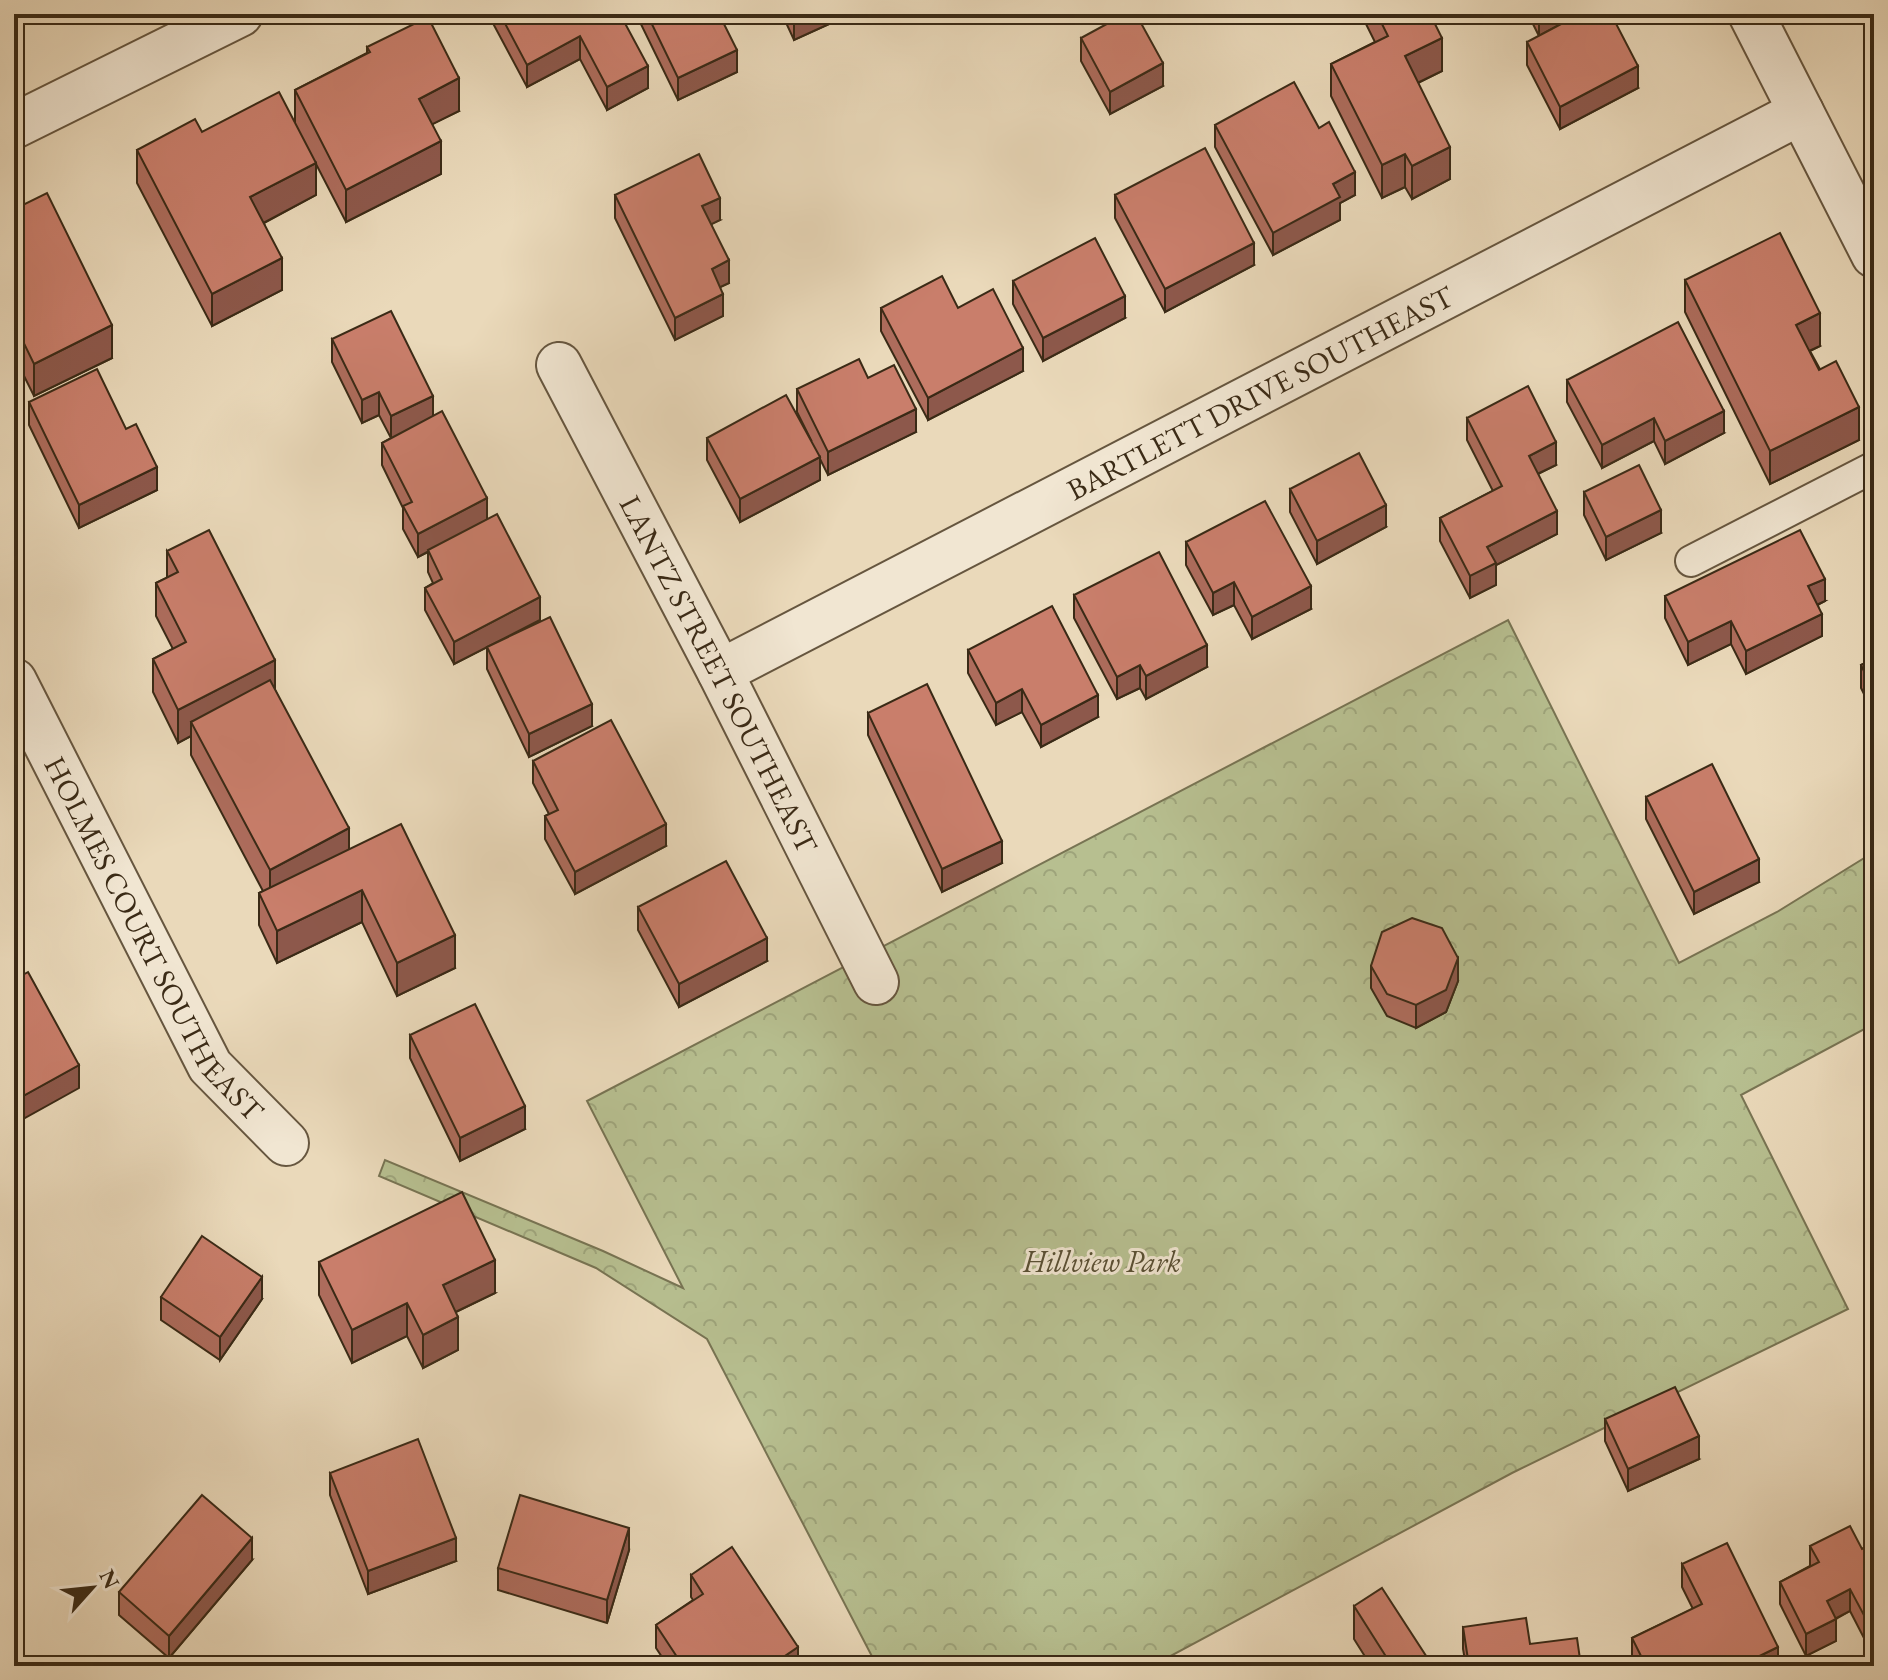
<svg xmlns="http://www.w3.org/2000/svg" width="1888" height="1680" viewBox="0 0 1888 1680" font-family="'EB Garamond',serif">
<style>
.park{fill:url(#park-crowns);stroke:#787453;stroke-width:2}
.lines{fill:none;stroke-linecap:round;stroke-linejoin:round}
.service-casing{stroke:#66563f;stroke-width:34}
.minor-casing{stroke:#66563f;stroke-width:48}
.service{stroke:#f1e6d2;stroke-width:30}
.minor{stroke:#f1e6d2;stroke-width:44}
.wall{fill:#ad6c5c;stroke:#3a2a16;stroke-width:2}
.shaded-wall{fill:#8d584b;stroke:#3a2a16;stroke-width:2}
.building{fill:#c97e6b;stroke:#3a2a16;stroke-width:2}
.labels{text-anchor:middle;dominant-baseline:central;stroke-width:6;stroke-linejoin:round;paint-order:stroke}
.street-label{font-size:30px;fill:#3a2a16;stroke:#f1e6d2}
.park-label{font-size:30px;font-style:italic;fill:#594f34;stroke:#f1e6d2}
</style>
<defs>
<pattern id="park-crowns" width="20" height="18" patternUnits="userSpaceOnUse" patternTransform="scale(2)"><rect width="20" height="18" fill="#b7bf90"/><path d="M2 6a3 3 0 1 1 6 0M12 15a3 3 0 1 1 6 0" fill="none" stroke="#9ea47b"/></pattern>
</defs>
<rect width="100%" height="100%" fill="#ead9ba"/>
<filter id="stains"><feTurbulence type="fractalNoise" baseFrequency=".0025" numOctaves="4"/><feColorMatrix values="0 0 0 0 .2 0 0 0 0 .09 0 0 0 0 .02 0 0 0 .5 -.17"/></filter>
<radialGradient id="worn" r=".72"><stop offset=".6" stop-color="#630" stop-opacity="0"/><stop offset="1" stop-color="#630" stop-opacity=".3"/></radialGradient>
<!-- park -->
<polygon class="park" points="1508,620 1679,963 1777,912 1874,852 1874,1024 1741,1095 1848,1309 1512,1473 1152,1666 877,1666 707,1339 596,1268 379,1176 385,1160 603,1251 683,1288 587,1101"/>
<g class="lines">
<defs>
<polyline id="service" points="1691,561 1874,467"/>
<g id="minor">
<polyline points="1751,14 1874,255"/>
<polyline points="14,126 240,14"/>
<path id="s1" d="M 559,365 L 720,672 L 876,982"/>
<path id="s2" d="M 720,672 L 1801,112"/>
<path id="s3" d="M 14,681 L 210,1066 L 286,1143"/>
</g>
</defs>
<!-- service casing -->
<use href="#service" class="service-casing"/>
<!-- minor casing -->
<use href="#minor" class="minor-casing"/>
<!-- service -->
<use href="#service" class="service"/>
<!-- minor -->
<use href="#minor" class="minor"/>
</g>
<!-- wall -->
<g class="wall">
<polygon points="488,14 620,14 648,88 607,110 580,59 527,87"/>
<polygon points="636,14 719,14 737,72 678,100"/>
<polygon points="782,14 851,14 794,40"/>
<polygon points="1361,14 1430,14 1442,71 1418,83 1450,179 1412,199 1405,187 1382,198 1331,96 1331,64 1375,42"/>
<polygon points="1528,14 1579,14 1539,36"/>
<polygon points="1081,38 1163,86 1110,114 1081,61"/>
<polygon points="1527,42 1638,88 1560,129 1527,65"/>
<polygon points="367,47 459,111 432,124 441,174 346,222 316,164 316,195 264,223 282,290 212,326 137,183 137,150 202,132 295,122 295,90 367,53"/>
<polygon points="1215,125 1319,128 1355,195 1340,203 1340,220 1273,255 1215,147"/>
<polygon points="14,192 112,358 34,396 14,356"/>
<polygon points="615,195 720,220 711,224 729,283 720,287 723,316 675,340 615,218"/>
<polygon points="1115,195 1254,265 1165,312 1115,218"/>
<polygon points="1685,280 1820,346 1810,351 1859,440 1770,484 1685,312"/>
<polygon points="1013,281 1125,318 1043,361 1013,304"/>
<polygon points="881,308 958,308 1023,371 928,420 881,331"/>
<polygon points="332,339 433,416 540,620 488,647 592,726 529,757 487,669 487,647 454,664 425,610 425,588 433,583 428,572 428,552 418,557 403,529 403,508 382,465 382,443 391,438 379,415 362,423 332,362"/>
<polygon points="868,378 916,432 828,475 820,459 820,480 740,522 707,460 707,438 811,440 797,412 797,389"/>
<polygon points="1567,380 1724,433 1665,464 1654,441 1602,468 1567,402"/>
<polygon points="29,402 126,429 157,490 79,528 29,425"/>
<polygon points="1467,418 1556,465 1538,474 1557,534 1496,565 1496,585 1470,598 1440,541 1440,518 1493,491 1467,440"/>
<polygon points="1290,489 1386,527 1317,564 1290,512"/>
<polygon points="1584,492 1661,533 1606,560 1584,515"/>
<polygon points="1186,542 1311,609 1252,639 1234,605 1213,615 1186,565"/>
<polygon points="167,551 275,690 349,849 455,968 397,996 362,922 277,963 259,925 259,893 263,891 191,755 191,736 178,743 153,692 153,659 173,649 156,616 156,583 167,578"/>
<polygon points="1074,595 1207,667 1146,699 1140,688 1117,699 1074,618"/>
<polygon points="1665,596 1825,601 1818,605 1822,636 1746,674 1731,644 1688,665 1665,618"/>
<polygon points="968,650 1098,717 1041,747 1022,712 996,725 968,673"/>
<polygon points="1874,659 1874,714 1861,688 1861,665"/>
<polygon points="868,713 1002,863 942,892 868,735"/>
<polygon points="533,761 666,846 575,894 545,839 545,816 549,814 533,783"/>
<polygon points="1646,797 1759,882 1694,914 1646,819"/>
<polygon points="638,907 767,961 679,1007 638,930"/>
<polygon points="1371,966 1458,981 1446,1012 1416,1028 1387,1016 1371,988"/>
<polygon points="410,1035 525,1129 460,1161 410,1058"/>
<polygon points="319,1262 495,1293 456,1312 458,1350 423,1368 407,1336 352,1363 319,1295"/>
<polygon points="161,1297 262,1299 220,1360 161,1320"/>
<polygon points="1605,1419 1699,1459 1628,1491 1605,1441"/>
<polygon points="330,1473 456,1561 368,1594 330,1495"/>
<polygon points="1874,1543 1866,1642 1850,1611 1836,1619 1836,1641 1806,1656 1780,1604 1780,1582 1810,1566 1810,1546 1862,1549"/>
<polygon points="629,1550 607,1623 498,1590 498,1568"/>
<polygon points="252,1560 169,1658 119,1615 119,1592"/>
<polygon points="1682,1564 1778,1666 1635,1666 1632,1661 1632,1638 1693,1609 1682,1587"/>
<polygon points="691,1575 798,1666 668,1666 656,1648 656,1625 693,1600 691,1597"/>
<polygon points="1354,1606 1430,1666 1371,1666 1354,1639"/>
<polygon points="1463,1627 1530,1644 1581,1666 1466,1666 1463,1649"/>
</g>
<!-- shaded-wall -->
<g class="shaded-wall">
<polygon points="794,14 851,14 794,40"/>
<polygon points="1539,14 1579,14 1539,36"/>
<polygon points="580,36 580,59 527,87 527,65"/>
<polygon points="1442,38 1442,71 1405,89 1405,56"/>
<polygon points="737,50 737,72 678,100 678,78"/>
<polygon points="1163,63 1163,86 1110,114 1110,92"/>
<polygon points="648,66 648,88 607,110 607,87"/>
<polygon points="1638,66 1638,88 1560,129 1560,107"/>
<polygon points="459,78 459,111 419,131 419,99"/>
<polygon points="441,141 441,174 346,222 346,190"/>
<polygon points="1450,147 1450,179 1412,199 1412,166"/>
<polygon points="1405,154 1405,187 1382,198 1382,165"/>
<polygon points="316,163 316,195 250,230 250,197"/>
<polygon points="1355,172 1355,195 1340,203 1340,220 1273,255 1273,233 1333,184"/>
<polygon points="720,198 720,220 702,229 702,206"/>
<polygon points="1254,243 1254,265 1165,312 1165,289"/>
<polygon points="282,258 282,290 212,326 212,294"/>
<polygon points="729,260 729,283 712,291 712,269"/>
<polygon points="723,294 723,316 675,340 675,318"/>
<polygon points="1125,296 1125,318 1043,361 1043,338"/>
<polygon points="1820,313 1820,346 1796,357 1796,325"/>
<polygon points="112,325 112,358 34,396 34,364"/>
<polygon points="1023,348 1023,371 928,420 928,398"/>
<polygon points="379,392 379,415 362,423 362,400"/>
<polygon points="433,396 433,419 391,439 391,416"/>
<polygon points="1859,407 1859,440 1770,484 1770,451"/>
<polygon points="916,409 916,432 828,475 828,452"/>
<polygon points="1724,411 1724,433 1665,464 1665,441"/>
<polygon points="1654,418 1654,441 1602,468 1602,445"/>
<polygon points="1556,442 1556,465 1529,478 1529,456"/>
<polygon points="820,457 820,480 740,522 740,499"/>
<polygon points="157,467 157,490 79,528 79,505"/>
<polygon points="487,498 487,520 418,557 418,534"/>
<polygon points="1386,505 1386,527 1317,564 1317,541"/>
<polygon points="1661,510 1661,533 1606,560 1606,537"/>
<polygon points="1557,511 1557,534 1496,565 1496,585 1470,598 1470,576 1487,547"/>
<polygon points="1825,579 1825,601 1808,609 1808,586"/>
<polygon points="1234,582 1234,605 1213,615 1213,593"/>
<polygon points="1311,586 1311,609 1252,639 1252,617"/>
<polygon points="540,597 540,620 454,664 454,642"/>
<polygon points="1822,614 1822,636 1746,674 1746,651"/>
<polygon points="1731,621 1731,644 1688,665 1688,642"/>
<polygon points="1207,645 1207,667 1146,699 1146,676"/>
<polygon points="275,660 275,693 191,722 191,736 178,743 178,710"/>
<polygon points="1140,665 1140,688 1117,699 1117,677"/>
<polygon points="1022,689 1022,712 996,725 996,703"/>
<polygon points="1098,695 1098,717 1041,747 1041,725"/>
<polygon points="592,704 592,726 529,757 529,734"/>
<polygon points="666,824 666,846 575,894 575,872"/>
<polygon points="349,828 349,860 270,903 270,870"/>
<polygon points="1002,841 1002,863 942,892 942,869"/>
<polygon points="1759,859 1759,882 1694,914 1694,892"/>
<polygon points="362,890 362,922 277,963 277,931"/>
<polygon points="455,935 455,968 397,996 397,963"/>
<polygon points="767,938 767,961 679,1007 679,984"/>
<polygon points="1458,958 1458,981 1446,1012 1416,1028 1416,1005"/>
<polygon points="79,1065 79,1088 14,1124 14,1101"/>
<polygon points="525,1106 525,1129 460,1161 460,1138"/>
<polygon points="495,1260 495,1293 443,1318 443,1285"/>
<polygon points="262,1277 262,1299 220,1360 220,1337"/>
<polygon points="407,1303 407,1336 352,1363 352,1330"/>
<polygon points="458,1317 458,1350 423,1368 423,1335"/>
<polygon points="1699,1436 1699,1459 1628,1491 1628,1469"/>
<polygon points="629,1528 629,1550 607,1623 607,1600"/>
<polygon points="252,1538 252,1560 169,1658 169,1636"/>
<polygon points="456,1538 456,1561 368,1594 368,1571"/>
<polygon points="1850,1589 1850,1611 1827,1623 1827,1601"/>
<polygon points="1874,1615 1874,1637 1866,1642 1866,1619"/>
<polygon points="1836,1619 1836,1641 1806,1656 1806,1634"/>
<polygon points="798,1647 798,1666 770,1666"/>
<polygon points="1778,1647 1778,1666 1739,1666"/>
</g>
<!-- building -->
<g class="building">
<polygon points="500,14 620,14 648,66 607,87 580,36 527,65"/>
<polygon points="647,14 719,14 737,50 678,78"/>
<polygon points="1125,14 1136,14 1163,63 1110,92 1081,38"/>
<polygon points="1377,14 1430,14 1442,38 1405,56 1450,147 1412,166 1405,154 1382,165 1331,64 1388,36"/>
<polygon points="1580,14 1611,14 1638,66 1560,107 1527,42"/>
<polygon points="428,17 459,78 419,99 441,141 346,190 295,90 370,52 367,47"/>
<polygon points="1294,82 1319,128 1329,122 1355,172 1333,184 1340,197 1273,233 1215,125"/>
<polygon points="279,92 316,163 250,197 282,258 212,294 137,150 195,119 202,132"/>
<polygon points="1205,148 1254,243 1165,289 1115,195"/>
<polygon points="699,154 720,198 702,206 729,260 712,269 723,294 675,318 615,195"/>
<polygon points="14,192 21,206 47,193 112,325 34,364 14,323"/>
<polygon points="1780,233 1820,313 1796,325 1819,370 1836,361 1859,407 1770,451 1685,280"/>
<polygon points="1095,238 1125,296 1043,338 1013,281"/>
<polygon points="942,276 958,308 993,289 1023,348 928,398 881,308"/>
<polygon points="391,311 433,396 391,416 379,392 362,400 332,339"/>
<polygon points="1678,322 1724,411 1665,441 1654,418 1602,445 1567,380"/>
<polygon points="859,359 868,378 894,365 916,409 828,452 797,389"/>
<polygon points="97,369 126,429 136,424 157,467 79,505 29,402"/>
<polygon points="1528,386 1556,442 1529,456 1557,511 1487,547 1496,563 1470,576 1440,518 1502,486 1467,418"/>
<polygon points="786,395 820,457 740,499 707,438"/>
<polygon points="442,411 487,498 418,534 403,506 412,502 382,443"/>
<polygon points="1359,453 1386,505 1317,541 1290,489"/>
<polygon points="1639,465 1661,510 1606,537 1584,492"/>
<polygon points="1265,501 1311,586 1252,617 1234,582 1213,593 1186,542"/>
<polygon points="497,514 540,597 454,642 425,588 442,579 428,550"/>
<polygon points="209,530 275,660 178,710 153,659 186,642 156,583 178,572 167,551"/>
<polygon points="1800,530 1825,579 1808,586 1822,614 1746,651 1731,621 1688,642 1665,596"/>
<polygon points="1159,552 1207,645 1146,676 1140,665 1117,677 1074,595"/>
<polygon points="1052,606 1098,695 1041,725 1022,689 996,703 968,650"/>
<polygon points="550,617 592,704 529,734 487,647"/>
<polygon points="1874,659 1874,692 1861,665"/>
<polygon points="270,680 349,828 270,870 191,722"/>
<polygon points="927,684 1002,841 942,869 868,713"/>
<polygon points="611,720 666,824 575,872 545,816 558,810 533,761"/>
<polygon points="1712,764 1759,859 1694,892 1646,797"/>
<polygon points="401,824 455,935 397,963 362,890 277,931 259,893"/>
<polygon points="726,861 767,938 679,984 638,907"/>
<polygon points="1412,918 1442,928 1458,958 1446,990 1416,1005 1387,994 1371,966 1382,932"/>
<polygon points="28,972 79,1065 14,1101 14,980"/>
<polygon points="475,1004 525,1106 460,1138 410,1035"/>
<polygon points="462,1192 495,1260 443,1285 458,1317 423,1335 407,1303 352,1330 319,1262"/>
<polygon points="202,1236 262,1277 220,1337 161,1297"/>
<polygon points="1675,1387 1699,1436 1628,1469 1605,1419"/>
<polygon points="418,1439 456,1538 368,1571 330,1473"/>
<polygon points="202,1495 252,1538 169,1636 119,1592"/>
<polygon points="520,1495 629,1528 607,1600 498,1568"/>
<polygon points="1850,1526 1862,1549 1874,1543 1874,1615 1866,1619 1850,1589 1827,1601 1836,1619 1806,1634 1780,1582 1819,1562 1810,1546"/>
<polygon points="1727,1543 1778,1647 1739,1666 1646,1666 1632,1638 1702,1604 1682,1564"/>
<polygon points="732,1547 798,1647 770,1666 683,1666 656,1625 703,1594 691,1575"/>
<polygon points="1382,1588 1430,1662 1423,1666 1392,1666 1354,1606"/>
<polygon points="1526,1618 1530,1644 1577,1638 1581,1666 1469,1666 1463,1627"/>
</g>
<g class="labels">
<!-- street labels -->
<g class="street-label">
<text stroke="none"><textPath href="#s2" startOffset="608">BARTLETT DRIVE SOUTHEAST</textPath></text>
<text stroke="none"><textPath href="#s1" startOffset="348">LANTZ STREET SOUTHEAST</textPath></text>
<text stroke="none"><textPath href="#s3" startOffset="294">HOLMES COURT SOUTHEAST</textPath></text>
</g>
<!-- park labels -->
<g class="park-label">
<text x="1102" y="1261">Hillview Park</text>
</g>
</g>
<!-- margin -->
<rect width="1888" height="1680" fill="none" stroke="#ead9ba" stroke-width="48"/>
<rect x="16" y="16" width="1856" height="1648" fill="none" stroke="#3a2a16" stroke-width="4"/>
<rect x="24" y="24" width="1840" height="1632" fill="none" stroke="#3a2a16" stroke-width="2"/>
<!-- north arrow -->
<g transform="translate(92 1588) rotate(63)" stroke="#f1e6d2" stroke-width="6" paint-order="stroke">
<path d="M0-6L14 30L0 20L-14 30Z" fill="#3a2a16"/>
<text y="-12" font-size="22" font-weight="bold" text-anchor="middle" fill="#3a2a16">N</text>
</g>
<rect width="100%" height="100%" filter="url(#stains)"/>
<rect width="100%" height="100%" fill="url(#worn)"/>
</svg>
